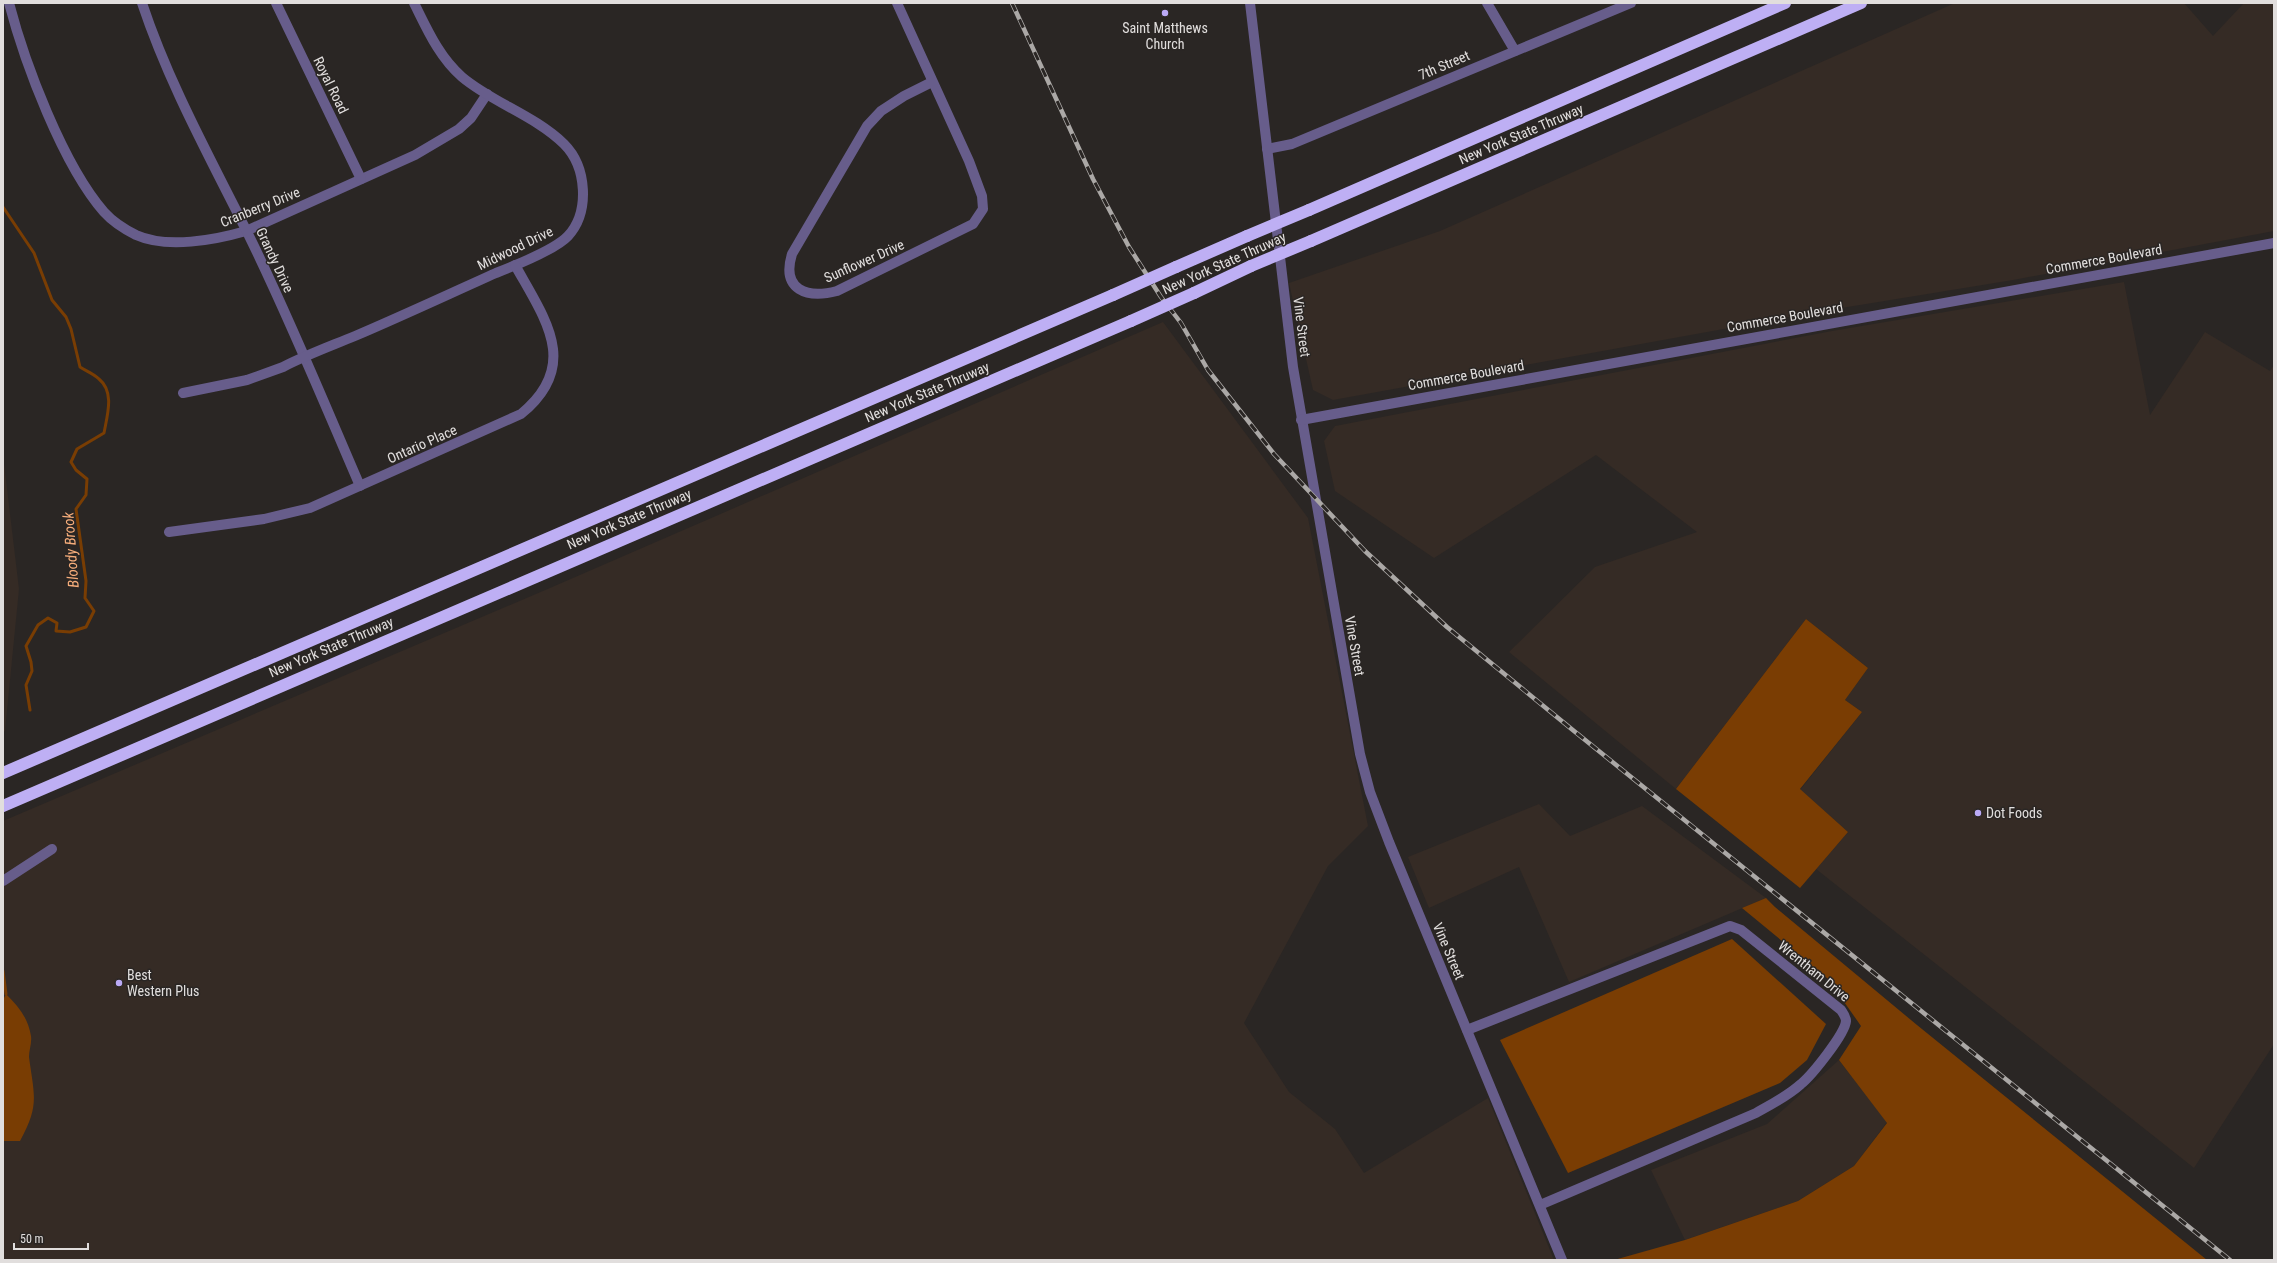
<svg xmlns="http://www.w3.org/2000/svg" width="2277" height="1263" viewBox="0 0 2277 1263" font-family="'Roboto Condensed',sans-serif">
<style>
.built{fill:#352b25}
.forest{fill:#7a3d03}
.water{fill:#793d03}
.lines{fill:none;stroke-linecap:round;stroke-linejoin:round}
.stream{stroke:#793d03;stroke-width:3}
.minor{stroke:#675d8b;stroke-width:10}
.tertiary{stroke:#675d8b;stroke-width:10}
.motorway{stroke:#beaff4;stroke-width:12}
.rail-casing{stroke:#aba8a6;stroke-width:4.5}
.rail{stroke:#2a2624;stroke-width:3;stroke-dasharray:9;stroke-linecap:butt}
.motorway-bridge{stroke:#beaff4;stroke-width:12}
.poi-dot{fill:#bbaaf6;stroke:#2a2624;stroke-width:1.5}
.labels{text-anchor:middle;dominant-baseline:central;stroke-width:3;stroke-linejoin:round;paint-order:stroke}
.poi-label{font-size:14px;fill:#e1dedd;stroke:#2a2624;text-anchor:start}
.street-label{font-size:14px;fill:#e1dedd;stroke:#2a2624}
.water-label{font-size:15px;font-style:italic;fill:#f6ad7b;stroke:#2a2624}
</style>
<rect width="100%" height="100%" fill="#2a2624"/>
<!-- built -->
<g class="built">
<polygon points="1955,3 2184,3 2213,36 2244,3 2274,3 2274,231 2013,280 1817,312 1333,400 1313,390 1289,283 1440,231"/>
<polygon points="2124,282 2150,415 2205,332 2270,371 2274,365 2274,1044 2194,1168 1816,869 1848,832 1800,790 1862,712 1845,700 1868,668 1806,619 1676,789 1509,652 1595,567 1697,532 1596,455 1434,558 1335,491 1324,441 1335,426 1832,331"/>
<polygon points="1163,322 1308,518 1368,826 1328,866 1244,1023 1289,1092 1335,1129 1364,1173 1488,1098 1554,1260 3,1260 3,821 543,591"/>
<polygon points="3,455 19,589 5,731 3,732"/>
<polygon points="1539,804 1570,836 1642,806 1766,898 1569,982 1519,867 1429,908 1408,857"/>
<polygon points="1839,1060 1887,1122 1854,1166 1798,1201 1685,1240 1651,1170 1767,1124"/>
</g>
<!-- forest -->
<g class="forest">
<polygon points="1806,619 1868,668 1845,700 1862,712 1800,789 1848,832 1800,888 1676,789"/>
<polygon points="1766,898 1775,907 1917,1025 2207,1260 1614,1260 1685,1240 1798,1201 1854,1166 1887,1123 1839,1060 1861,1026 1828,979 1742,908"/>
<polygon points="1732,939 1826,1024 1807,1060 1780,1083 1568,1173 1500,1040"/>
</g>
<!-- water -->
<path class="water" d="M 6,994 C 19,1007 28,1018 31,1036 C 32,1043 29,1050 29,1057 C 34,1095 40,1105 20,1141 L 3,1141 L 3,1000 Z"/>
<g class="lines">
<!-- stream -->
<g class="stream">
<path d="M 3,207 L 34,253 L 52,300 L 66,317 L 71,329 L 80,367 C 86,371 94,374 99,379 C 115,392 107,416 104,433 L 77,449 L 71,462 L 76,470 L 87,479 L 86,495 L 76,509 L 86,581 L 85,598 L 94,611 L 86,627 L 70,632 L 56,631 L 57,623 L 48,618 L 38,625 L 26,646 L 31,662 L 32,671 L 26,685 L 30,710"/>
<polyline points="3,971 6,994"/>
</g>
<!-- minor -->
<g class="minor">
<path d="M 9,3 C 25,64 63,165 104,212 C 113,222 124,229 136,235 C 167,249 215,240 246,231 L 415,155 L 459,129 L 471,118 L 487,94"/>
<path d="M 142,3 C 170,87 213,163 252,242 C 291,322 325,405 360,486"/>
<polyline points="276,3 361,179"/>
<path d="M 897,3 L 969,161 L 982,196 L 983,209 L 973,224 L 837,291 C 807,299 781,290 792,254 L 867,126 L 881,111 L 904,96 L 932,82"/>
<polyline points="1487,3 1515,51"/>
<polyline points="1267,149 1292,144 1631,3"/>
<path d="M 183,393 L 247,380 L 283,367 C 306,355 331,346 355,336 C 402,316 449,294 496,273 C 514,266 556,249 568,236 C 590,212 587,167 564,144 C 534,115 493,103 462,77 C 439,57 427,29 414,3"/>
<path d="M 169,532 L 264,519 L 310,508 L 521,414 C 581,365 545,319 515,265"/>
<polyline points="3,881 52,849"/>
<path d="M 1467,1030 L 1730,926 L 1741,930 L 1841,1010 C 1843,1013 1846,1017 1846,1021 C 1845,1034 1812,1075 1801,1084 C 1788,1096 1772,1104 1756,1113 L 1540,1205"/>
</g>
<!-- tertiary -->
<g class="tertiary">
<polyline points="1250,3 1293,367 1360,754 1370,792 1389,842 1562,1260"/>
<polyline points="1301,420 2274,243"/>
</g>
<!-- motorway -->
<g class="motorway">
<polyline points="1309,210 1785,3"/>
<polyline points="1311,241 1861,3"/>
<polyline points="1176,267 1247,236"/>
<polyline points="1194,293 1251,266"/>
<polyline points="3,773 1113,295"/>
<polyline points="3,806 1131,321"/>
</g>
<defs>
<polyline id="rail" points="1012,3 1093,179 1129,247 1161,297 1181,323 1208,370 1274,454 1365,551 1447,627 1574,731 2230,1260"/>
</defs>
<!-- rail casing -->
<use href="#rail" class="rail-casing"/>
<!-- rail -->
<use href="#rail" class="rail"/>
<!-- motorway-bridge -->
<g class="motorway-bridge">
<polyline points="1247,236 1309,210"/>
<polyline points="1251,266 1311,241"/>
<polyline points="1113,295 1176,267"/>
<polyline points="1131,321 1194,293"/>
</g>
</g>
<!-- markers -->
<g class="poi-dot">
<circle cx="1165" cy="13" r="4"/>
<circle cx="1978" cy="813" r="4"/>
<circle cx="119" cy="983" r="4"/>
</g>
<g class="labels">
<!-- poi labels -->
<g class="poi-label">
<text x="1165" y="28" text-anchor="middle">Saint Matthews<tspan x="1165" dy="16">Church</tspan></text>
<text x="1986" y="813">Dot Foods</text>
<text x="127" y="975">Best<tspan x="127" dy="16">Western Plus</tspan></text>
</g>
<!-- street labels -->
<g class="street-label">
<text transform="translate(1444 65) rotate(-23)">7th Street</text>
<text transform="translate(331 85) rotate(64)">Royal Road</text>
<text transform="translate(1521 134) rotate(-23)">New York State Thruway</text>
<text transform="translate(260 207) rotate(-22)">Cranberry Drive</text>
<text transform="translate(515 248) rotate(-26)">Midwood Drive</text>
<text transform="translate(2104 259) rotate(-10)">Commerce Boulevard</text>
<text transform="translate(275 260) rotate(65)">Grandy Drive</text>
<text transform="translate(864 261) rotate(-24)">Sunflower Drive</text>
<text transform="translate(1224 263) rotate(-24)">New York State Thruway</text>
<text transform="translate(1785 317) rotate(-10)">Commerce Boulevard</text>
<text transform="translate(1302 327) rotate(83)">Vine Street</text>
<text transform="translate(1466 375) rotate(-10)">Commerce Boulevard</text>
<text transform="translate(927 392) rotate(-23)">New York State Thruway</text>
<text transform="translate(422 444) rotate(-24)">Ontario Place</text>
<text transform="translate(629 519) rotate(-23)">New York State Thruway</text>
<text transform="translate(1355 646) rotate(80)">Vine Street</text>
<text transform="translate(331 647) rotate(-23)">New York State Thruway</text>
<text transform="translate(1449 951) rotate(67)">Vine Street</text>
<text transform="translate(1814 971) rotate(39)">Wrentham Drive</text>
</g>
<!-- water labels -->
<g class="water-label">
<text transform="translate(71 550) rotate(-94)">Bloody Brook</text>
</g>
</g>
<!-- border -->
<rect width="2277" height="1263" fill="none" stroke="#e1dedd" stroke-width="8"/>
<!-- scale -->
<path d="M14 1243v6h74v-6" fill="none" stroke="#e1dedd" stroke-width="2"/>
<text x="20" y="1243" font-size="12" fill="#e1dedd" stroke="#2a2624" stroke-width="3" paint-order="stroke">50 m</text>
</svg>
